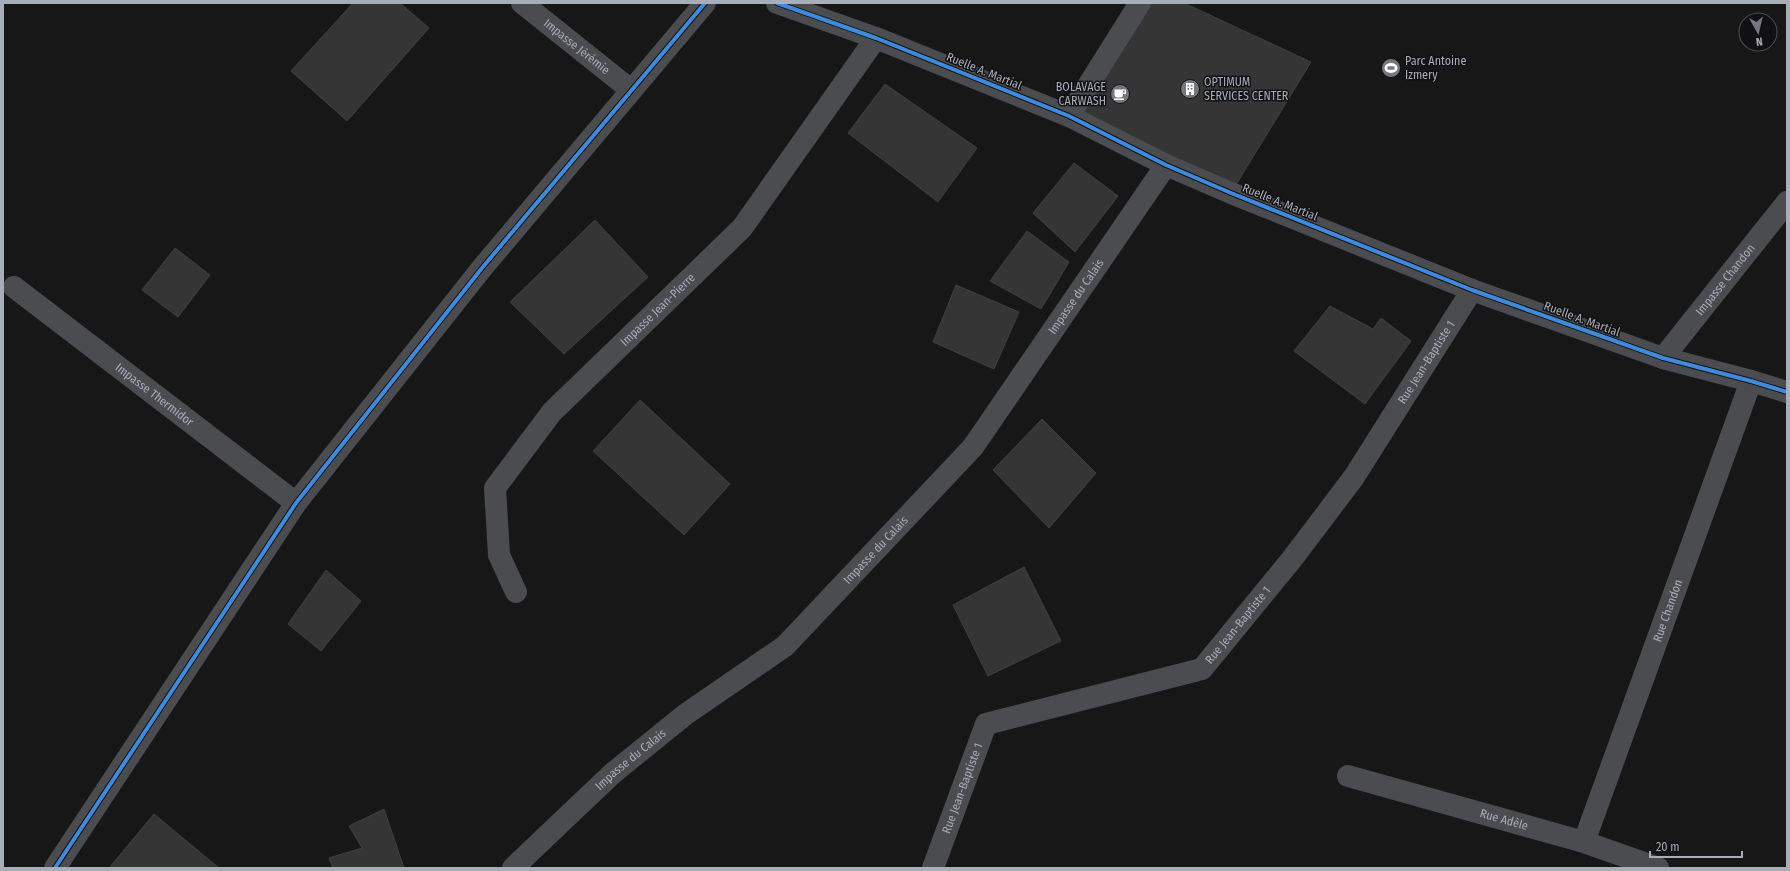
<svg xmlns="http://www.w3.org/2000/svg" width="1790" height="871" viewBox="0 0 1790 871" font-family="'Fira Sans Condensed',sans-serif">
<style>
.building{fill:#353536;stroke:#3f4043}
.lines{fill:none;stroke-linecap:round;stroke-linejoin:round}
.minor{stroke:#4b4c50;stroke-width:22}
.cycleway-casing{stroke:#111113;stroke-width:6}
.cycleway{stroke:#408adc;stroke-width:4}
.labels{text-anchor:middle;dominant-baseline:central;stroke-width:3;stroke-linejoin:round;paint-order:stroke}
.street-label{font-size:12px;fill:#a8adb8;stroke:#111113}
.poi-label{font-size:12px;fill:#a8adb8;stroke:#111113;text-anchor:start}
</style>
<rect width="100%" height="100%" fill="#171717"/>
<!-- building -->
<g class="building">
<polygon points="353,3 400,3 429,28 347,121 291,71"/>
<polygon points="1140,3 1184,3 1311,62 1231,193 1069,116"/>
<polygon points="885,84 977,148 938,202 848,133"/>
<polygon points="1074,163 1118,196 1075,252 1033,213"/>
<polygon points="595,220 648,277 564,354 510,302"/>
<polygon points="1027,231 1069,262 1041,309 990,281"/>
<polygon points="175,248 210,275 178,317 142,290"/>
<polygon points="956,285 1019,312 994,369 933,342"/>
<polygon points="1330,306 1373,329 1381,318 1411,341 1365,404 1294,351"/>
<polygon points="640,400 730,484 684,535 593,451"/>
<polygon points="1042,419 1096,473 1049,528 993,470"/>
<polygon points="1024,567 1061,641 988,676 953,605"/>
<polygon points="326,570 361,601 321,651 288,624"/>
<polygon points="384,809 404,868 333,868 329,858 362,848 349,826"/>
<polygon points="154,814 219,868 109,868"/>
</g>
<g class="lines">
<!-- minor -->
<g class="minor">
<path id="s1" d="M 522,3 L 631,90"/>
<polyline points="777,3 876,38 1069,116 1166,165 1231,193 1472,290 1663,358 1751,381 1787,392"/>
<polyline points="1069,116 1140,3"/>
<path id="s2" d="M 14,287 L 296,503"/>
<path id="s3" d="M 1663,358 L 1787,202"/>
<path id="s4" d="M 516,592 L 499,555 L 495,488 L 552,412 L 742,228 L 876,38"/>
<path id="s5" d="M 1348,776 L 1584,842 L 1658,868"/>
<path id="s6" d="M 1584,842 L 1751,381"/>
<polyline points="55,868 296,503 482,268 705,3"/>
<path id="s7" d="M 513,868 L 613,773 L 686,714 L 785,646 L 973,447 L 1166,165"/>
<path id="s8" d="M 933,868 L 986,724 L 1202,669 L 1292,559 L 1354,477 L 1472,290"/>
</g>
<defs>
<g id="cycleway">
<polyline points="777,3 876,38 1069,116 1166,165 1231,193 1472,290 1663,358 1751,381 1787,392"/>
<polyline points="55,868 296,503 482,268 705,3"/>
</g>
</defs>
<!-- cycleway casing -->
<use href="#cycleway" class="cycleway-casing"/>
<!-- cycleway -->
<use href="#cycleway" class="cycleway"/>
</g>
<!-- icons -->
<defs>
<symbol id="stadium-disc" viewBox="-11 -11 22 22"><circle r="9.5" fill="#757880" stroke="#111113"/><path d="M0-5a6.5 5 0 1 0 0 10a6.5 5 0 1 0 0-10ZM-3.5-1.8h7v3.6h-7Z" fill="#fff"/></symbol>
<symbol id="building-disc" viewBox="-11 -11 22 22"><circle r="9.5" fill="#757880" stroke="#111113"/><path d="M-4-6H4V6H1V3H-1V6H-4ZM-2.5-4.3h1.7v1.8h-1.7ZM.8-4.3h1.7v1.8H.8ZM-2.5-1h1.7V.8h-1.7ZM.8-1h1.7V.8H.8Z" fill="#fff"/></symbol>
<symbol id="cafe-disc" viewBox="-11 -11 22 22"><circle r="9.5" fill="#757880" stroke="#111113"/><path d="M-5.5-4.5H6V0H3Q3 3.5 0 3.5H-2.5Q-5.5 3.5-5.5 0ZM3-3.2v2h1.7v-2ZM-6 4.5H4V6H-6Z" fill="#fff"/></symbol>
</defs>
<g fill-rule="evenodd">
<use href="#stadium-disc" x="1380" y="57" width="22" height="22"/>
<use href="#building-disc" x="1179" y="78" width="22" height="22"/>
<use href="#cafe-disc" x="1109" y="83" width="22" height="22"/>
</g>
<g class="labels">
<!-- street labels -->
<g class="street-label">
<text stroke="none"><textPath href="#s1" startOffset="70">Impasse Jérémie</textPath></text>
<text transform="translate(984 71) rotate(22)">Ruelle A. Martial</text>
<text transform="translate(1280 202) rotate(22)">Ruelle A. Martial</text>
<text stroke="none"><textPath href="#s3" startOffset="100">Impasse Chandon</textPath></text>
<text stroke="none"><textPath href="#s7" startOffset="808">Impasse du Calais</textPath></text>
<text stroke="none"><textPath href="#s4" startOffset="350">Impasse Jean-Pierre</textPath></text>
<text transform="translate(1582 319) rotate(20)">Ruelle A. Martial</text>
<text stroke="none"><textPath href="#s8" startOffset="757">Rue Jean-Baptiste 1</textPath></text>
<text stroke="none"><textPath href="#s2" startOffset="177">Impasse Thermidor</textPath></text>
<text stroke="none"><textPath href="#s7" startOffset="484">Impasse du Calais</textPath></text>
<text stroke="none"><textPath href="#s6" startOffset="246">Rue Chandon</textPath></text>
<text stroke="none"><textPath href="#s8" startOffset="433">Rue Jean-Baptiste 1</textPath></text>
<text stroke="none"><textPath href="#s7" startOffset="160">Impasse du Calais</textPath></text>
<text stroke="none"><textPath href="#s8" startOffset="85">Rue Jean-Baptiste 1</textPath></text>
<text stroke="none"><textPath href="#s5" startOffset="162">Rue Adèle</textPath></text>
</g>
<!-- poi labels -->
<g class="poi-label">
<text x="1405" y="61">Parc Antoine<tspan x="1405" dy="14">Izmery</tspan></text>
<text x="1204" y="82">OPTIMUM<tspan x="1204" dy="14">SERVICES CENTER</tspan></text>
<text x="1106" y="87" text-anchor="end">BOLAVAGE<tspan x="1106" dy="14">CARWASH</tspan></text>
</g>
</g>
<!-- border -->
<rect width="1790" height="871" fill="none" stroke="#a8adb8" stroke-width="8"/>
<!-- north arrow -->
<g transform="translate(1758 32) rotate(172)"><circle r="19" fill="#111113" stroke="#4d4f55"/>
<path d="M0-3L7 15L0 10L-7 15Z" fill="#757880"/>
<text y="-6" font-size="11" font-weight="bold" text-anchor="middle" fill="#a8adb8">N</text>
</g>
<!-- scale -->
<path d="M1650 851v6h92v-6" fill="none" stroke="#a8adb8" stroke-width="2"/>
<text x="1656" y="851" font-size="12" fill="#a8adb8" stroke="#111113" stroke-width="3" paint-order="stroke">20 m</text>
</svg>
